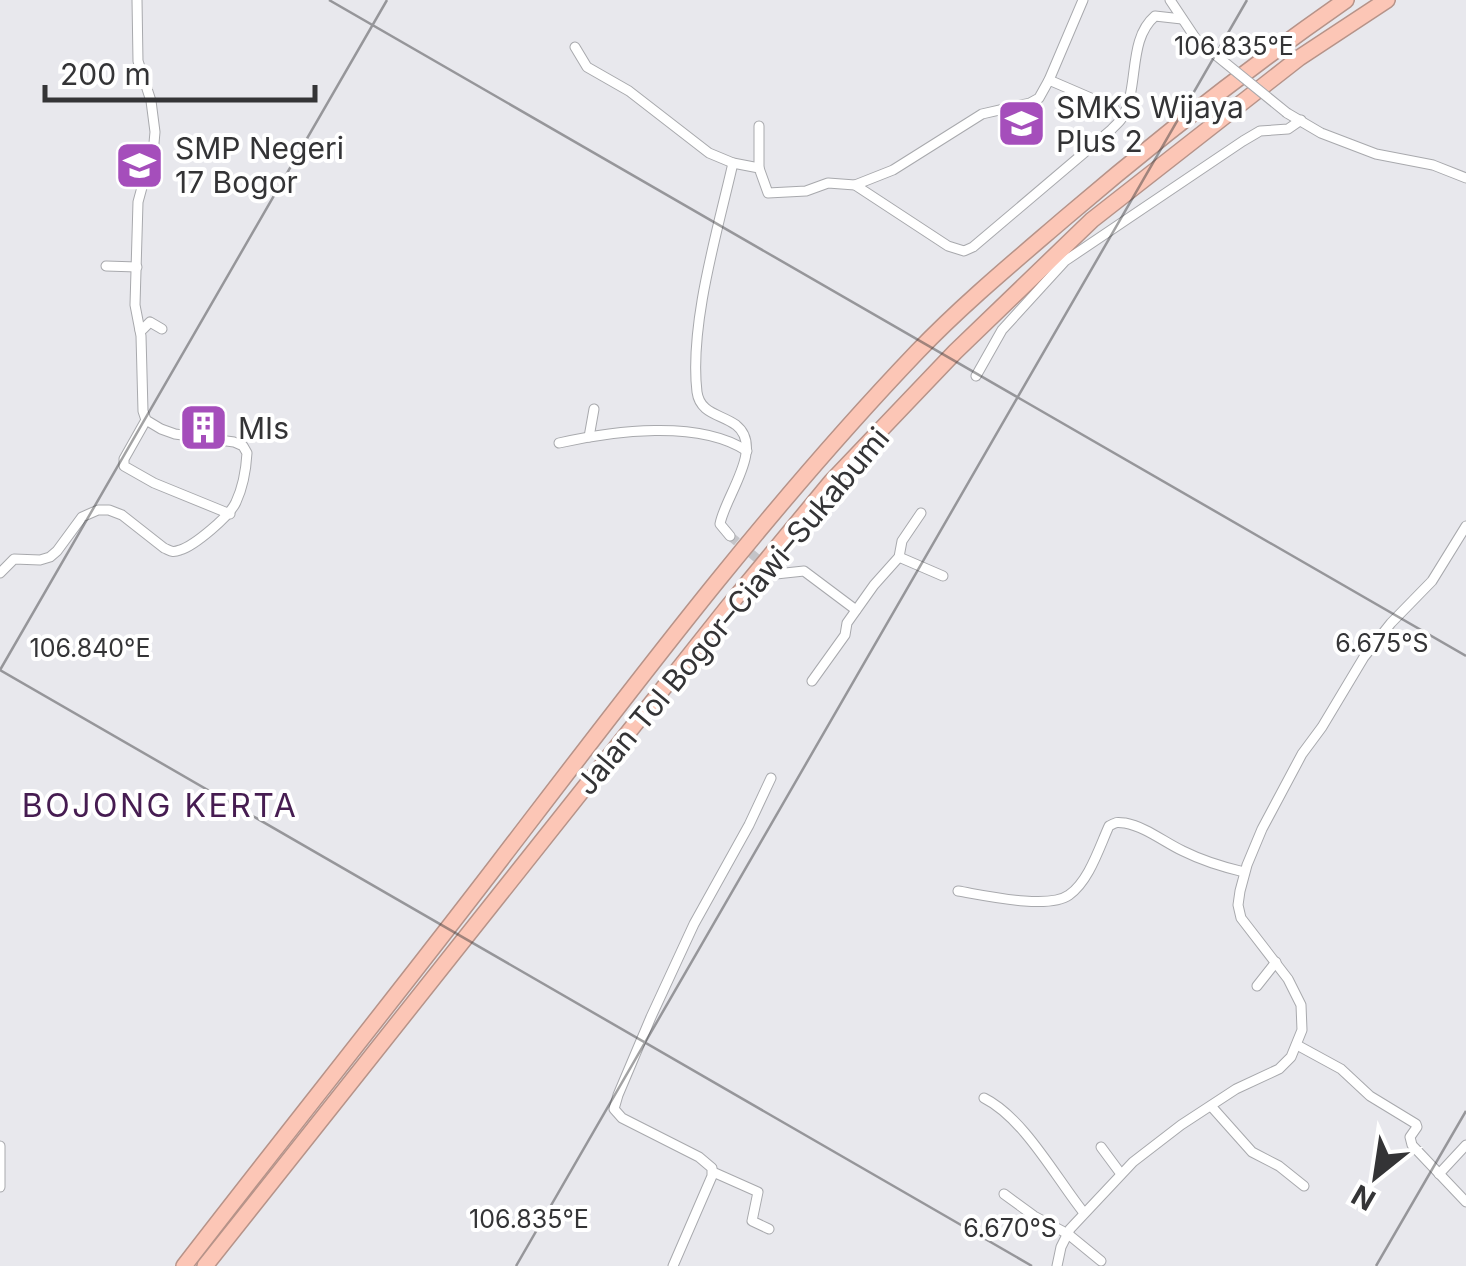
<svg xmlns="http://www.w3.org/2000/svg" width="1466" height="1266" viewBox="0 0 1466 1266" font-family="Inter,sans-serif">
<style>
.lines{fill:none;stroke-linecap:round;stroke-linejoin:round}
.street-tunnel{stroke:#c4c4c8;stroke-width:9;stroke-dasharray:9 4.5;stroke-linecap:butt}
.street-casing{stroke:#a8a9ad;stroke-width:11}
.highway-casing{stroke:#b69389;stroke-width:18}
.street{stroke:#fff;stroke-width:9}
.highway{stroke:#fcc6b6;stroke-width:15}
.street-bridge-casing{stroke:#a8a9ad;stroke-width:11;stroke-linecap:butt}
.street-bridge{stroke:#fff;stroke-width:9}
.ticks{fill:none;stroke:#343436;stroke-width:2.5;stroke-opacity:0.45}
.labels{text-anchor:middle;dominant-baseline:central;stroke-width:8;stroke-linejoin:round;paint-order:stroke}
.poi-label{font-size:30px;fill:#343436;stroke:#fff;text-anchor:start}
.street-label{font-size:30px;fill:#343436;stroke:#fff}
.neighbourhood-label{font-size:32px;letter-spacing:2.5px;fill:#461c51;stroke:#fff}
.ticks-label{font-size:25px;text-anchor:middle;fill:#343436;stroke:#fff;stroke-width:8;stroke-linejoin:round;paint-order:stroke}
</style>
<rect width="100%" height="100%" fill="#e8e8ed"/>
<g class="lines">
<!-- street-tunnel -->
<polyline class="street-tunnel" points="730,536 776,574"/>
<defs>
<g id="street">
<polyline points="1170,0 1196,39"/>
<path d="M 575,47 L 587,67 L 629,91 L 709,153 L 733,163 L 759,168 L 768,193 L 806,191 L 828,183 L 855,185 L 948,246 L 964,251 L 973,247 L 1111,130 C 1114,126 1119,123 1122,118 C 1140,87 1127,40 1155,16 L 1182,19"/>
<polyline points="1049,80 1114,108"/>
<polyline points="1287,113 1321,133 1376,154 1433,165 1466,178"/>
<polyline points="759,126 759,168"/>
<polyline points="855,185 893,170 982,114 1030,103 1039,98 1049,80 1083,0"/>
<polyline points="106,266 137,267"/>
<polyline points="140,330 143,329 150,322 162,329"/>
<polyline points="976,376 1002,330 1065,261 1243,141 1260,131 1288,129 1301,120"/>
<polyline points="146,420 124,459 124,466 154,483 230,514"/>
<polyline points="589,437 594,409"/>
<path d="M 559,443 C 612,431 699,419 747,451"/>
<path d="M 730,536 L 720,524 C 725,496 765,448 736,425 C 721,414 700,414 697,392 C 689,325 718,229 733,163"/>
<polyline points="899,557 943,576"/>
<path d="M 0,573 L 14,559 L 40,560 L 50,557 L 57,551 L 82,517 L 98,510 L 109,510 L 122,515 L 164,548 C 171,551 172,553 180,550 C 194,546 230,516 236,502 C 243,487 246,470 247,453 L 243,446 L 234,442 L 175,434 L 161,429 L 146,420 L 143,411 L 141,336 L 135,305 L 138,202 L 154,143 L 155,132 L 151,101 L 138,61 L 137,0"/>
<polyline points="776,574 804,571 856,610"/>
<polyline points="812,681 845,635 847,623 874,585 899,557 902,541 921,513"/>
<path d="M 958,891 C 983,895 1048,910 1069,895 C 1089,881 1099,848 1109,826 C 1117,822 1116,822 1125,823 C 1146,827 1164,842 1183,851 C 1203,861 1223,867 1244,872"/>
<polyline points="1257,986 1276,962"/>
<polyline points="1297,1045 1341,1069 1370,1096 1416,1124 1417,1127 1410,1137 1412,1145 1466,1202"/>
<path d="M 984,1098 C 1024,1118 1056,1178 1084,1213"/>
<polyline points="1211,1106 1252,1152 1279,1166 1304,1186"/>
<polyline points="0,1146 0,1187"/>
<polyline points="1101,1147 1121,1174"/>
<polyline points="713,1172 758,1192 752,1221 769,1229"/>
<polyline points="1439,1174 1466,1145"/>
<polyline points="1004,1194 1034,1216 1068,1234 1101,1261"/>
<polyline points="673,1266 712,1176 712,1168 699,1157 622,1118 614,1109 618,1095 651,1017 694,924 749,825 771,778"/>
<polyline points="1057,1266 1061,1247 1070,1229 1133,1162 1181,1125 1236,1089 1279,1069 1291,1057 1302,1030 1301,1005 1288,979 1241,918 1238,905 1240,891 1247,865 1262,829 1302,754 1322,727 1364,657 1391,623 1432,581 1466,526"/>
</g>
<g id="highway">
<path d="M 184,1266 C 288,1131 395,998 499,862 C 633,687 765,511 917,352 C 963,304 1015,261 1065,218 C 1155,141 1248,68 1346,0"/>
<polyline points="205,1266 727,608 831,482 955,352 1092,220 1299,58 1387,0"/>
</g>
</defs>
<!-- street casing -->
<use href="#street" class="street-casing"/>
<!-- highway casing -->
<use href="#highway" class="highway-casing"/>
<!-- street -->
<use href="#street" class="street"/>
<!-- highway -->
<use href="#highway" class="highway"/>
<defs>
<polyline id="street-bridge" points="1196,39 1287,113"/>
</defs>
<!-- street-bridge casing -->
<use href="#street-bridge" class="street-bridge-casing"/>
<!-- street-bridge -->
<use href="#street-bridge" class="street-bridge"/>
</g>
<!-- ticks -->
<path class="ticks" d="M 329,0 L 1466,656M 0,670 L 387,0M 0,670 L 1032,1266M 516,1266 L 1247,0M 1376,1266 L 1466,1111"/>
<!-- icons -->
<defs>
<symbol id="school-square" viewBox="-11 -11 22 22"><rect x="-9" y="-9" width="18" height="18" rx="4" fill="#a54ebb" stroke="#fff"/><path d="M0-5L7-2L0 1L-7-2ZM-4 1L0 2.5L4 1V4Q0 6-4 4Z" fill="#fff"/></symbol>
<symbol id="building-square" viewBox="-11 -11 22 22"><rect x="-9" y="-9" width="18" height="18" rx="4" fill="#a54ebb" stroke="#fff"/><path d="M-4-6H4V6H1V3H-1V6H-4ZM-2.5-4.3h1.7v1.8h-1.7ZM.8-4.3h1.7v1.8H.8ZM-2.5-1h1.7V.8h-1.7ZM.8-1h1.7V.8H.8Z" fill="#fff"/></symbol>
</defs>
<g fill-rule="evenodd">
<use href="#school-square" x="994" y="96" width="55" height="55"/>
<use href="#school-square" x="112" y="138" width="55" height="55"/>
<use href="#building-square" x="176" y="400" width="55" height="55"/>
</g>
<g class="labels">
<!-- poi labels -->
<g class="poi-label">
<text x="1056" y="107">SMKS Wijaya<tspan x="1056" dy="34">Plus 2</tspan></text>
<text x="175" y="148">SMP Negeri<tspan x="175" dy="34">17 Bogor</tspan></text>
<text x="238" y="428">MIs</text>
</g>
<!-- street labels -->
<g class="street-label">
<text transform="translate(732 611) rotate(-50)">Jalan Tol Bogor–Ciawi–Sukabumi</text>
</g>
<!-- neighbourhood labels -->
<g class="neighbourhood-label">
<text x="160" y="805">BOJONG KERTA</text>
</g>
</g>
<g class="ticks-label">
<text x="1234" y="55">106.835°E</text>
<text x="1382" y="652">6.675°S</text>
<text x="90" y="657">106.840°E</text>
<text x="529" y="1228">106.835°E</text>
<text x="1010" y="1237">6.670°S</text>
</g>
<!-- north arrow -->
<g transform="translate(1376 1176) rotate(210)" stroke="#ffffff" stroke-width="8" paint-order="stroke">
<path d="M0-8L18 38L0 25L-18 38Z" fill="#343436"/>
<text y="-15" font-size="28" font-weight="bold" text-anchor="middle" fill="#343436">N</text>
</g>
<!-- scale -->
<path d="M45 85v15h270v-15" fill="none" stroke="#343436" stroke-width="5"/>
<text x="60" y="85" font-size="30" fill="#343436" stroke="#ffffff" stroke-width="8" paint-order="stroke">200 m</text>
</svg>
